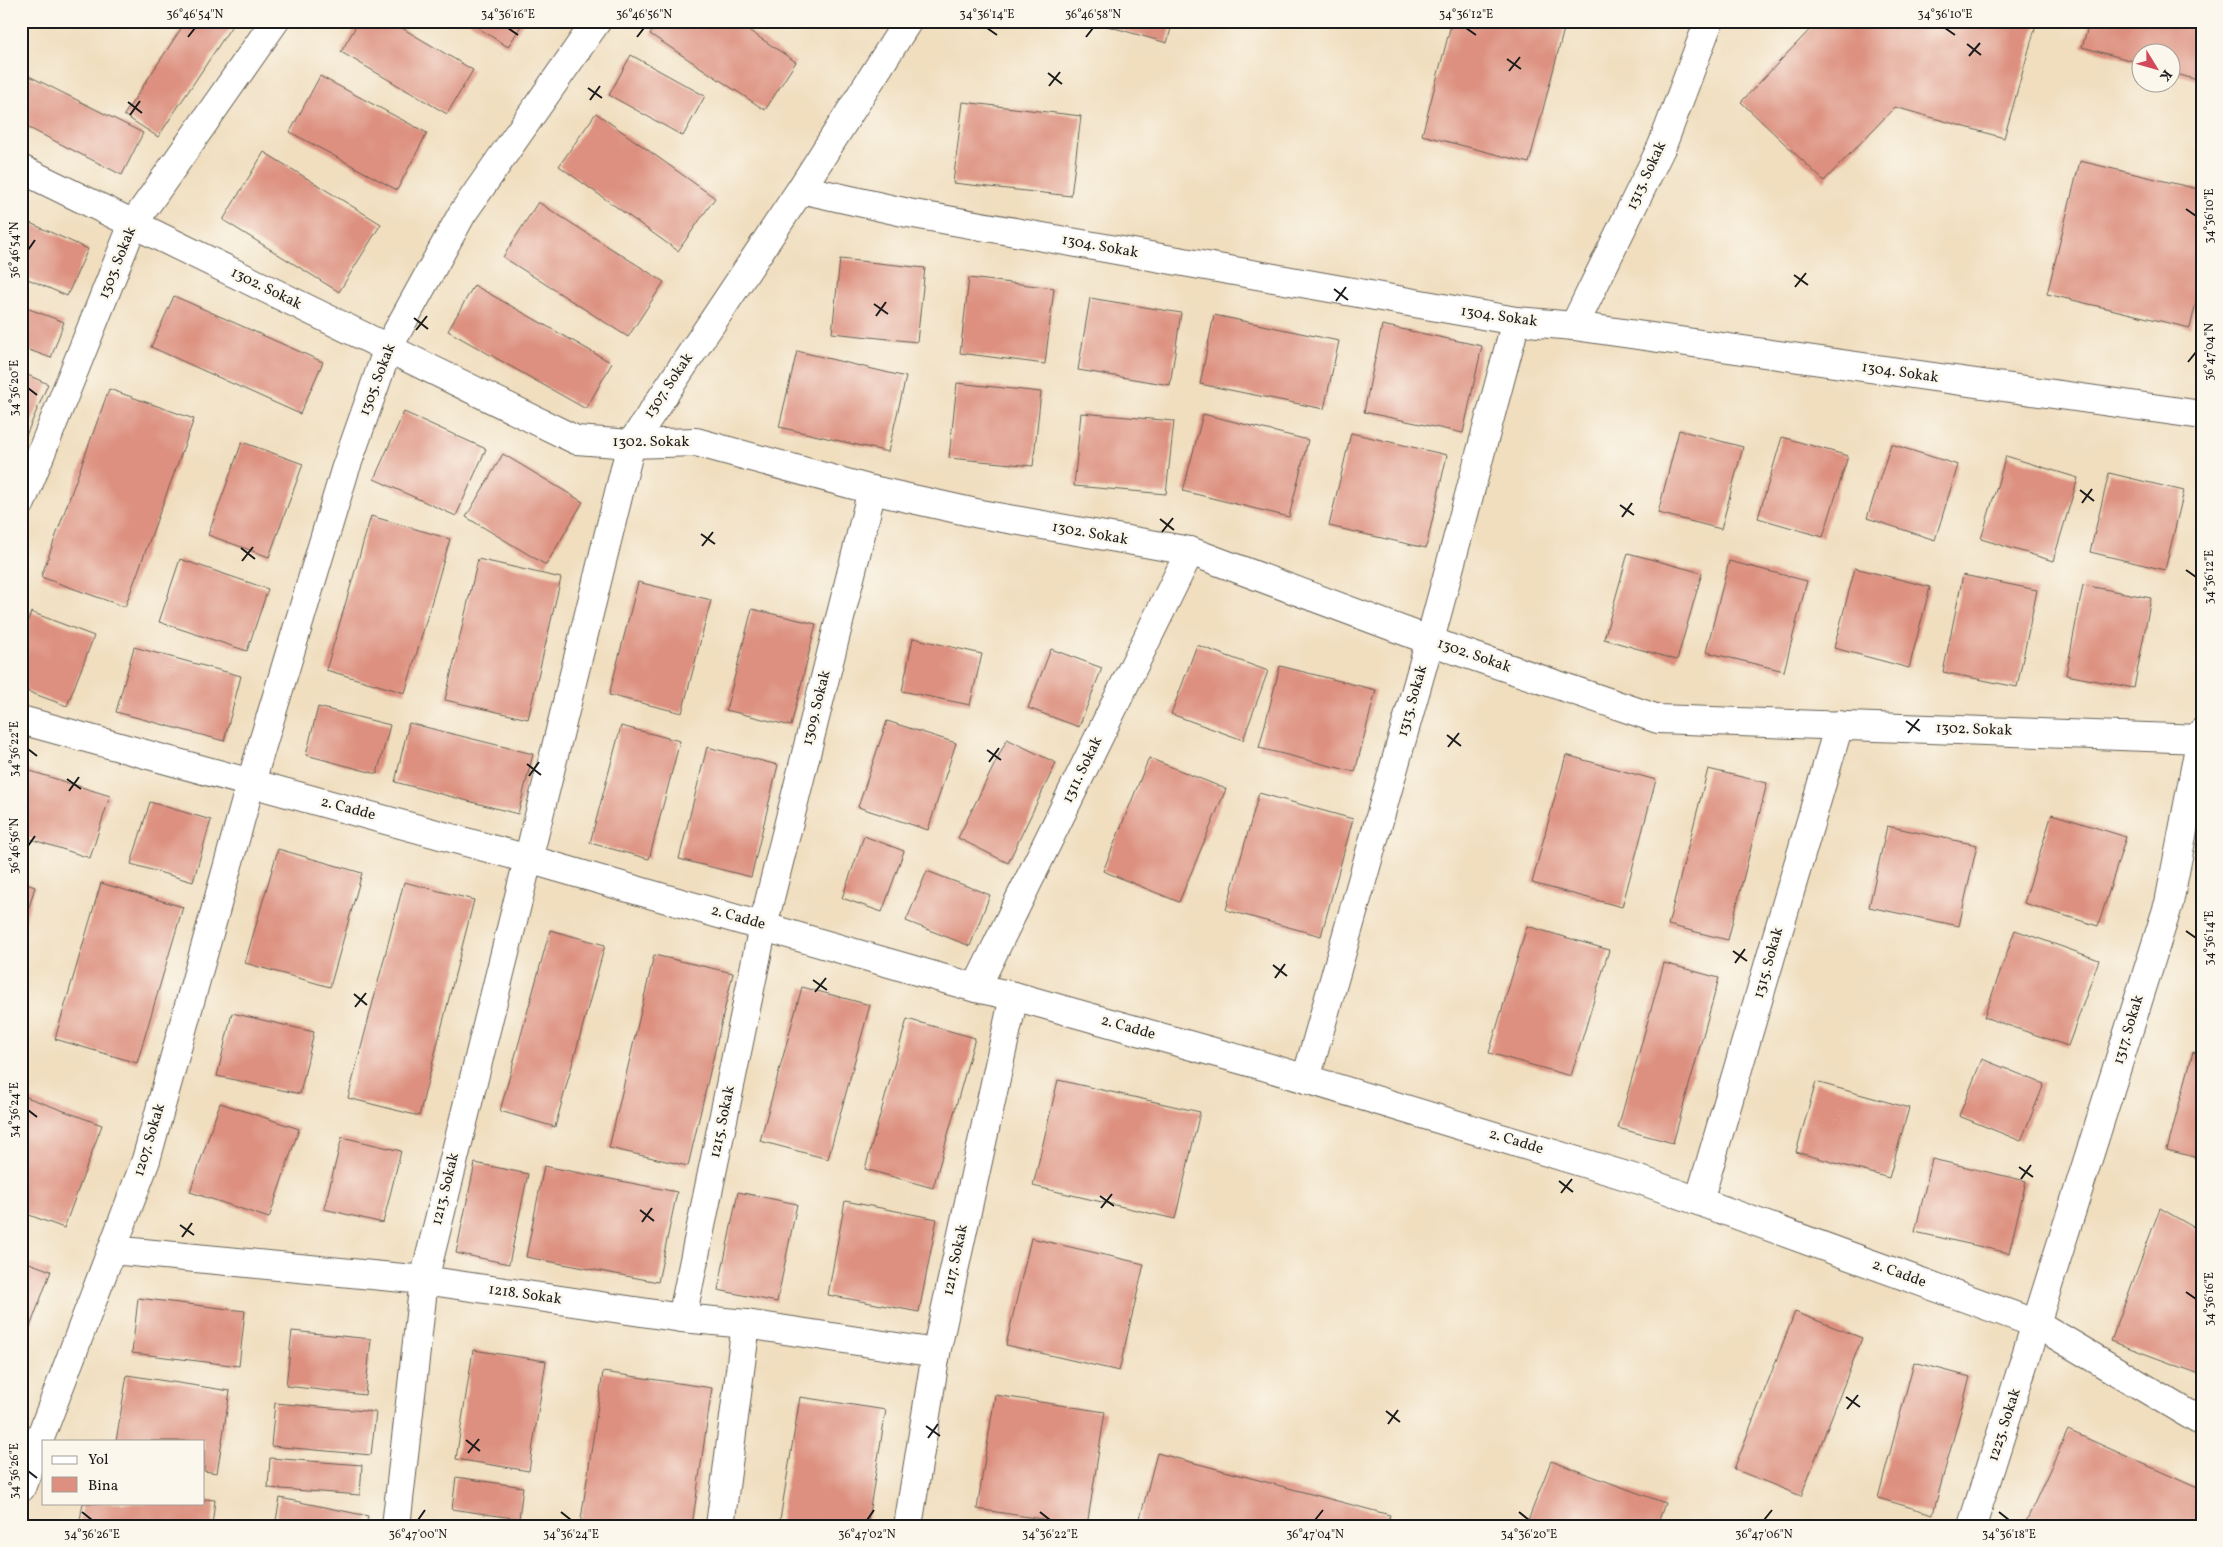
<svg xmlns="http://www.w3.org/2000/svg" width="2223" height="1547" viewBox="0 0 2223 1547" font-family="Vollkorn,serif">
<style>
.building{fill:#dd907f}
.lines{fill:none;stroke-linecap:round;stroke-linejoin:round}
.minor-casing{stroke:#666055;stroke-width:30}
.minor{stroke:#fff;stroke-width:28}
.ticks{fill:none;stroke:#1c1c1c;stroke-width:2}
.labels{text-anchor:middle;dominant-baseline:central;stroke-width:5;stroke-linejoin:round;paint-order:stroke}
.street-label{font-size:15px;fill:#1c1c1c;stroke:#fbf7ec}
.neatline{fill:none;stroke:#1c1c1c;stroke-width:2}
.ticks-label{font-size:12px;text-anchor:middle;fill:#1c1c1c}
</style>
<rect width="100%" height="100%" fill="#fbf7ec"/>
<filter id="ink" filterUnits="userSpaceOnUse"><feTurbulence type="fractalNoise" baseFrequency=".02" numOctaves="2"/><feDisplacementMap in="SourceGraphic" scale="10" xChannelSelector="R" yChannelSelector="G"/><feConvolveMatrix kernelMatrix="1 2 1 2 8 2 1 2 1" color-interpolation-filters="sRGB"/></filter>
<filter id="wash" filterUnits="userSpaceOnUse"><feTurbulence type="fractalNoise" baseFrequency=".0096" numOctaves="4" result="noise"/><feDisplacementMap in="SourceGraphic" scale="20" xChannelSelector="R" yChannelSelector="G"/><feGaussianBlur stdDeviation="1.12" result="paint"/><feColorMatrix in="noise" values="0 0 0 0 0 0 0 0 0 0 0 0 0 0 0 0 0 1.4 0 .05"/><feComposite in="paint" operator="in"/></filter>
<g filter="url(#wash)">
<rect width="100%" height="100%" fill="#f0debf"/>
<g id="blocks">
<!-- building -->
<g class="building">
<polygon points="186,21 235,21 158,137 124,115"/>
<polygon points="359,21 390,21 473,70 447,114 341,52"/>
<polygon points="467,21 524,21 508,47"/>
<polygon points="659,21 735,21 796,62 765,110 650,34"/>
<polygon points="1090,21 1173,21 1167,43"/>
<polygon points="1452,21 1535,21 1564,29 1529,163 1422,135"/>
<polygon points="1818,21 2037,21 2004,138 1895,107 1824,181 1741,102"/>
<polygon points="2090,21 2202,21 2202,64 2197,80 2170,72 2170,52 2140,52 2140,63 2082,47"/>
<polygon points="631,55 705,96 683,136 609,95"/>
<polygon points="21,72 143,133 122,175 21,124"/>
<polygon points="320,76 427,133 397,190 290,132"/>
<polygon points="963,102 1081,116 1071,196 953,183"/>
<polygon points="596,113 715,198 678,251 559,166"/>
<polygon points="264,152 381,224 339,292 223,220"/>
<polygon points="2080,161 2202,190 2202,277 2190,328 2047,294"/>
<polygon points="538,202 664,282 628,337 503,257"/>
<polygon points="21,219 88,249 67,296 21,276"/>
<polygon points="840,259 925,268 917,342 832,333"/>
<polygon points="969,278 1054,288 1045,364 960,353"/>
<polygon points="474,285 612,363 586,409 448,331"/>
<polygon points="174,296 323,362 300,414 151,347"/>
<polygon points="1090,298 1181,313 1170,385 1078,370"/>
<polygon points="21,306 64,322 51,358 21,347"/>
<polygon points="1214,315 1339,341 1324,409 1200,384"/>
<polygon points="1382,325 1482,346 1463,433 1364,412"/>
<polygon points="797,351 906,377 888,452 779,427"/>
<polygon points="21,372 48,384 21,447"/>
<polygon points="957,383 1041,392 1033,466 949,458"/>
<polygon points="109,389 194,419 125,607 41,577"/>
<polygon points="404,412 486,449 456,516 374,479"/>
<polygon points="1081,413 1174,421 1166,494 1074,486"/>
<polygon points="1203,414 1308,440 1289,517 1183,491"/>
<polygon points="1679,430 1743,447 1721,529 1658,513"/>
<polygon points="1351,433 1447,455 1426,548 1329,526"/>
<polygon points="1782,437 1848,456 1823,537 1758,518"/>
<polygon points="242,442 303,464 269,557 208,535"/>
<polygon points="1891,444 1958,465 1935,540 1867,518"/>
<polygon points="503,454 583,502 546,565 466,517"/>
<polygon points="2006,456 2078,478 2053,561 1981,539"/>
<polygon points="2109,473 2184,491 2165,570 2090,552"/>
<polygon points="371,516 450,539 405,693 326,670"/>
<polygon points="1628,553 1702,573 1677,660 1604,639"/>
<polygon points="180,559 268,589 247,651 159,622"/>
<polygon points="478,559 561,578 528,719 445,700"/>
<polygon points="1729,561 1807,581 1784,671 1706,652"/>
<polygon points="1855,568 1930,587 1909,668 1834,648"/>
<polygon points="1963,575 2037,590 2017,687 1943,672"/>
<polygon points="638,582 711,600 682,713 609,695"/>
<polygon points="2083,585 2151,598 2134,688 2066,675"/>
<polygon points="752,609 816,624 791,726 726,710"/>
<polygon points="31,612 94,636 67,706 21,689 21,639"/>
<polygon points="913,638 982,654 970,705 902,691"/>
<polygon points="1197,645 1268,671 1243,740 1171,714"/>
<polygon points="134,647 241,676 224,741 116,712"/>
<polygon points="1051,649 1102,668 1079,727 1028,708"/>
<polygon points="1280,666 1376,690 1355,772 1259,748"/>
<polygon points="318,707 390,725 377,774 306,755"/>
<polygon points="887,721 956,743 928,830 858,807"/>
<polygon points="409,723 533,754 518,814 395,782"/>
<polygon points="621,726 680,741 649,859 590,843"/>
<polygon points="1007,739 1056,763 1008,863 958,838"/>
<polygon points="707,747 778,765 751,877 679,859"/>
<polygon points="1566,755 1656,780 1622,907 1532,883"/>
<polygon points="1149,758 1226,789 1179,902 1103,871"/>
<polygon points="21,768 110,796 90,858 21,836"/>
<polygon points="1708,769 1767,783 1728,940 1668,925"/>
<polygon points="1259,793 1353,819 1321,936 1226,910"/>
<polygon points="150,802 211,820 193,882 131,864"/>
<polygon points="2052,814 2126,837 2098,926 2024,903"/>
<polygon points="1887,826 1977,845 1959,926 1869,907"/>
<polygon points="864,836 904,851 882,912 842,898"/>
<polygon points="278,849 362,873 330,987 245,963"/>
<polygon points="927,871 990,895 970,946 906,921"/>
<polygon points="21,882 35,887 22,931 21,931"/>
<polygon points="404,882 474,900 419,1116 348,1098"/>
<polygon points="101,883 183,907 137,1063 55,1039"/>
<polygon points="1527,926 1609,950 1571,1076 1489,1053"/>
<polygon points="550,930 605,945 555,1127 500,1111"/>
<polygon points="2015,930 2099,960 2068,1046 1984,1017"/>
<polygon points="654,955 733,973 688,1166 609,1148"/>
<polygon points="1664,963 1719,978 1673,1143 1618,1128"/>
<polygon points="802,987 870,1005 828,1159 760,1141"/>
<polygon points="232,1013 314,1032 300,1094 217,1076"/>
<polygon points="907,1019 975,1038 933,1188 865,1169"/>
<polygon points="2193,1052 2202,1054 2202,1159 2167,1150"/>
<polygon points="1982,1059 2044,1084 2021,1141 1959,1116"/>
<polygon points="1058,1080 1200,1112 1175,1219 1033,1186"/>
<polygon points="1816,1082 1909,1108 1889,1178 1796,1152"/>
<polygon points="21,1095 102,1125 64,1228 21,1212"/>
<polygon points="220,1103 299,1129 269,1218 190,1192"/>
<polygon points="342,1137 401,1151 383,1223 324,1209"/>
<polygon points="1932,1159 2026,1181 2009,1253 1915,1232"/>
<polygon points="475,1163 528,1174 509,1264 456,1253"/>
<polygon points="544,1166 677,1192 658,1282 526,1257"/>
<polygon points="738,1192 797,1204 777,1302 718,1290"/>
<polygon points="845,1201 937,1219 919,1312 828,1295"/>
<polygon points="2160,1208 2202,1232 2202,1375 2111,1341"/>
<polygon points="1031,1238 1144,1264 1119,1371 1006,1345"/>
<polygon points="21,1260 51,1271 21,1351"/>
<polygon points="138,1298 245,1311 239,1366 132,1353"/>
<polygon points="1795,1312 1862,1338 1801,1496 1734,1469"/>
<polygon points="292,1331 371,1339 365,1395 286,1386"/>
<polygon points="473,1350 546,1361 529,1471 456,1459"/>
<polygon points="1914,1362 1970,1377 1933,1514 1878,1498"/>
<polygon points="603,1372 712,1388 692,1526 580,1526"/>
<polygon points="127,1375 230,1391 217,1473 204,1471 204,1441 116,1441"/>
<polygon points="995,1395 1105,1412 1087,1526 977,1509"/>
<polygon points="800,1397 886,1410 867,1526 779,1526"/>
<polygon points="275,1403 376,1412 371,1455 271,1446"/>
<polygon points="2068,1430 2202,1490 2202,1526 2024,1526"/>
<polygon points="1157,1453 1390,1515 1387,1526 1138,1526"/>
<polygon points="270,1458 362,1465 360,1495 268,1488"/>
<polygon points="1551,1461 1665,1503 1657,1526 1526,1526"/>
<polygon points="456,1477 523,1487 519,1519 452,1509"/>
<polygon points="280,1498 368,1516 366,1526 275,1526"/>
<polygon points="204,1499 215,1500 212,1526 79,1526 83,1503 204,1503"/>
<polygon points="452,1522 470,1524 470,1526 452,1526"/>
</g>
</g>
</g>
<g filter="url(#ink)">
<use href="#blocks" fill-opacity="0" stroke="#666055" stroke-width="1"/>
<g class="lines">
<defs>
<g id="minor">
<polyline points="21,169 576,440 631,444 696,442 872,490 980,514 1190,551 1455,650 1658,719 2201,739"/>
<polyline points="801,189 908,213 1516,321 1574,326 2202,415"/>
<polyline points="1574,326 1662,146 1709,21"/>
<polyline points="21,503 133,224 275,21"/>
<polyline points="21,720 528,859 976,988 1014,996 1260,1065 1643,1181 2037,1324 2202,1422"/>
<polyline points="976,988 1190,551"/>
<polyline points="1306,1079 1430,640 1516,321"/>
<polyline points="1699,1201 1839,725"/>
<polyline points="112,1250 424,1280 682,1318 746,1324 936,1353"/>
<polyline points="682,1318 763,926 872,490"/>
<polyline points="21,1488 146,1160 251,782 345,470 388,348 462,214 597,21"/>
<polyline points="396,1526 424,1280 631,444 801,189 908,21"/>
<polyline points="720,1526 746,1324"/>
<polyline points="908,1526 936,1353 1014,996"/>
<polyline points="1972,1526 2169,903 2202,732"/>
</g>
</defs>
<!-- minor casing -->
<use href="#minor" class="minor-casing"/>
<!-- minor -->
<use href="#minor" class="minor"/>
</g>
</g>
<!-- ticks -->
<path class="ticks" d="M 508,28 L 518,35M 987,28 L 997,35M 1466,28 L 1476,35M 1945,28 L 1955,35M 188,37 L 195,28M 637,37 L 644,28M 1086,37 L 1093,28M 1967,44 L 1981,55M 1969,56 L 1980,43M 1507,59 L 1521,69M 1509,71 L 1520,57M 1048,73 L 1062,84M 1049,86 L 1060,72M 588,88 L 602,98M 590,100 L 600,86M 128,102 L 142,113M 130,115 L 140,101M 2186,209 L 2196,216M 28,250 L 35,240M 1794,275 L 1808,285M 1795,287 L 1806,273M 1334,289 L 1348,300M 1336,301 L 1346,287M 874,304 L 888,314M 876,316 L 886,302M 414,318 L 428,329M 416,330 L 427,316M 2188,362 L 2196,352M 28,388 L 37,395M 2080,490 L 2094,501M 2082,503 L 2092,489M 1620,505 L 1634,515M 1622,517 L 1632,503M 1160,519 L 1174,530M 1162,532 L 1173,518M 701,534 L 715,544M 702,546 L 713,532M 241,548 L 255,559M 242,561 L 253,547M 2186,570 L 2196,577M 1906,721 L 1920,731M 1908,733 L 1919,719M 1447,735 L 1461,746M 1448,747 L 1459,733M 28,749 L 37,756M 987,750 L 1001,760M 989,762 L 999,748M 527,764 L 541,775M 529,776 L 539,762M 67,779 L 81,789M 69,791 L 79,777M 28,846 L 35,836M 2186,931 L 2196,938M 1733,951 L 1747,961M 1735,963 L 1745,949M 1273,965 L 1287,976M 1275,978 L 1285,964M 813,980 L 827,990M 815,992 L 826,978M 354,994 L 367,1005M 355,1007 L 366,993M 28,1110 L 37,1117M 2019,1167 L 2033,1177M 2021,1179 L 2031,1165M 1559,1181 L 1573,1192M 1561,1193 L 1572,1179M 1100,1196 L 1114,1206M 1101,1208 L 1112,1194M 640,1210 L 654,1221M 642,1222 L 652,1208M 180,1225 L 194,1235M 182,1237 L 192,1223M 2186,1292 L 2196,1299M 1846,1397 L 1860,1407M 1847,1409 L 1858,1395M 1386,1411 L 1400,1422M 1388,1424 L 1398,1410M 926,1426 L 940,1436M 928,1438 L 938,1424M 466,1440 L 480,1451M 468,1453 L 479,1439M 28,1471 L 37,1478M 82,1512 L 92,1520M 561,1512 L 571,1520M 1040,1512 L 1050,1520M 1519,1512 L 1529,1520M 1999,1512 L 2009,1520M 418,1520 L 425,1510M 867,1520 L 874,1510M 1315,1520 L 1323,1510M 1764,1520 L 1772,1510"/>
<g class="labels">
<!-- street labels -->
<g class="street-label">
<text transform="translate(1647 176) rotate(-65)">1313. Sokak</text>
<text transform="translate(1100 247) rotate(10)">1304. Sokak</text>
<text transform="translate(118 263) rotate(-68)">1303. Sokak</text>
<text transform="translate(266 289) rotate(26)">1302. Sokak</text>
<text transform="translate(1499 317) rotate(8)">1304. Sokak</text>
<text transform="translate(1900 373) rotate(8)">1304. Sokak</text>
<text transform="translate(378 380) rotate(-69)">1305. Sokak</text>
<text transform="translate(669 386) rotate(-56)">1307. Sokak</text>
<text x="651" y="442">1302. Sokak</text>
<text transform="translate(1090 534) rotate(10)">1302. Sokak</text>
<text transform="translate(1474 656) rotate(19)">1302. Sokak</text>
<text transform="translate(1413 701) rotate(-74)">1313. Sokak</text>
<text transform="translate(817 708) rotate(-76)">1309. Sokak</text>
<text transform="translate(1974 730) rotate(2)">1302. Sokak</text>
<text transform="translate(1083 770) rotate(-64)">1311. Sokak</text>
<text transform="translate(348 809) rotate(15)">2. Cadde</text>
<text transform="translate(738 918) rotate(16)">2. Cadde</text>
<text transform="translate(1769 963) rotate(-74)">1315. Sokak</text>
<text transform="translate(1128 1028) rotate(16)">2. Cadde</text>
<text transform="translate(2129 1030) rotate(-73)">1317. Sokak</text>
<text transform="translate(723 1122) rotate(-78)">1215. Sokak</text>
<text transform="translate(150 1140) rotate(-73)">1207. Sokak</text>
<text transform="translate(1516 1142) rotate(17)">2. Cadde</text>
<text transform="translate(446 1189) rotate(-76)">1213. Sokak</text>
<text transform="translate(956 1260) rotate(-78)">1217. Sokak</text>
<text transform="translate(1899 1274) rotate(20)">2. Cadde</text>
<text transform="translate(525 1295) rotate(8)">1218. Sokak</text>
<text transform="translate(2005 1425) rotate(-72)">1223. Sokak</text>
</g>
</g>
<!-- margin -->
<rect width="2223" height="1547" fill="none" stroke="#fbf7ec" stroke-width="55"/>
<!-- legend -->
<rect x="42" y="1440" width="162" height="65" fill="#fbf7ec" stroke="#a29f99"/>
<rect x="52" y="1456" width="25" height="8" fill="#ffffff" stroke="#a29f99"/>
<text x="88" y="1464" font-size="15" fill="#1c1c1c">Yol</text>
<rect x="52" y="1477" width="25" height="15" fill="#dd907f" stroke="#a29f99"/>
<text x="88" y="1490" font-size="15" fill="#1c1c1c">Bina</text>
<!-- north arrow -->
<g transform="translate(2156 68) rotate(127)"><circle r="24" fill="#fbf7ec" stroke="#a29f99"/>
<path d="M0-4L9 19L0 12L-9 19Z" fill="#d1495b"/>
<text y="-8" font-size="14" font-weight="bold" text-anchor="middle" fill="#1c1c1c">K</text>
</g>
<rect x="28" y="28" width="2168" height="1492" class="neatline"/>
<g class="ticks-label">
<text x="195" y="18">36°46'54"N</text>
<text x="508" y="18">34°36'16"E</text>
<text x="644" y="18">36°46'56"N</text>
<text x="987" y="18">34°36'14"E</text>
<text x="1093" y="18">36°46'58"N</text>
<text x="1466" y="18">34°36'12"E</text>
<text x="1945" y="18">34°36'10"E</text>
<text transform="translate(2209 216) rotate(-90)" y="4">34°36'10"E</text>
<text transform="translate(14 250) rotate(-90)" y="4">36°46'54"N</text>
<text transform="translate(2209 352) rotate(-90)" y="4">36°47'04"N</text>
<text transform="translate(14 388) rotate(-90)" y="4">34°36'20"E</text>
<text transform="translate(2209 577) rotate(-90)" y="4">34°36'12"E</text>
<text transform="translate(14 749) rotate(-90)" y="4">34°36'22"E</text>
<text transform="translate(14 846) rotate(-90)" y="4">36°46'56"N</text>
<text transform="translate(2209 938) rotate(-90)" y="4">34°36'14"E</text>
<text transform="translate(14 1110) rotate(-90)" y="4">34°36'24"E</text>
<text transform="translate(2209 1299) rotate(-90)" y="4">34°36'16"E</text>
<text transform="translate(14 1471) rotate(-90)" y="4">34°36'26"E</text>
<text x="92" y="1538">34°36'26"E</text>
<text x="418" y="1538">36°47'00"N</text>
<text x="571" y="1538">34°36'24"E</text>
<text x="867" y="1538">36°47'02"N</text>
<text x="1050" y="1538">34°36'22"E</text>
<text x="1315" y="1538">36°47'04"N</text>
<text x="1529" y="1538">34°36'20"E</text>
<text x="1764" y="1538">36°47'06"N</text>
<text x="2009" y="1538">34°36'18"E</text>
</g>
</svg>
